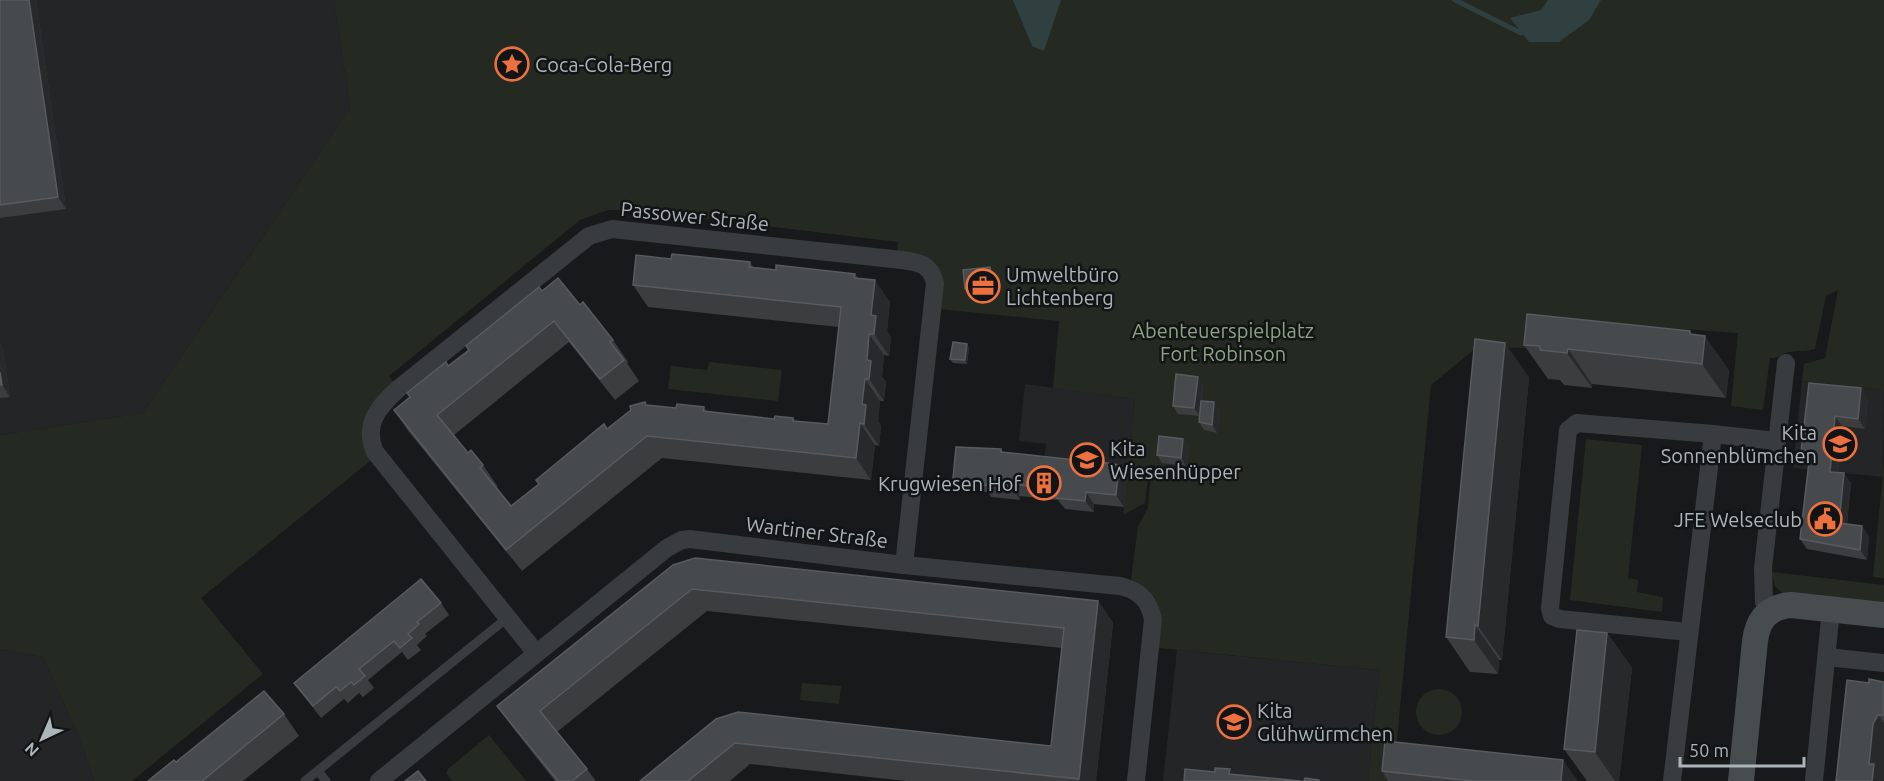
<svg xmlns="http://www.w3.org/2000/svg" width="1884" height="781" viewBox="0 0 1884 781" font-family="Ubuntu,sans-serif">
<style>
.built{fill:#242527}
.green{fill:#242a22}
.water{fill:#303f40}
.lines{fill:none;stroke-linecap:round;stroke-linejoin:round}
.stream{stroke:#303f40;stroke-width:5}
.lane{stroke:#393c3f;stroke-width:9}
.street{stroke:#393c3f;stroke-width:18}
.secondary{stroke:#474c4f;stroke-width:26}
.wall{fill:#3b3d3f}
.shaded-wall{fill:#28292b}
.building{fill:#474a4c;stroke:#575b5e;stroke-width:1.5}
.labels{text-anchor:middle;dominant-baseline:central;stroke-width:5;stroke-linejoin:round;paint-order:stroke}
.poi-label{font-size:20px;fill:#abb5ba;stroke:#131415;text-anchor:start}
.street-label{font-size:20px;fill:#abb5ba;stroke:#131415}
.park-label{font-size:20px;fill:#8da483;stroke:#131415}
</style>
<rect width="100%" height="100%" fill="#18191a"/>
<!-- built -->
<g class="built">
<polygon points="0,0 334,0 350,108 143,413 0,435"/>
<polygon points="1802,381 1884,390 1883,477 1793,468"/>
<polygon points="1025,384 1135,399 1124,507 1039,498 1046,444 1019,441"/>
<polygon points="0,649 43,657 80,739 94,781 0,781"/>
<polygon points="1177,650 1379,670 1368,781 1163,781"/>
</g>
<!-- green -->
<g class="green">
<path d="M 334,0 L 1884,0 L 1884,390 L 1802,381 L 1804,364 L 1825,358 L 1838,290 L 1826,296 L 1815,349 C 1803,352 1800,350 1790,352 C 1782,353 1779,359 1770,358 L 1763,410 L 1731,406 L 1738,333 L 1531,318 L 1527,348 L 1477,347 L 1431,385 L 1393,781 L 1368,781 L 1379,670 L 1158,648 L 1131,580 L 1138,526 L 1148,508 L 1151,473 L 1155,473 L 1155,465 L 1150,465 L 1145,503 L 1123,515 L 1135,399 L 1053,388 L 1059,321 L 939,309 L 942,286 L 897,252 L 898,242 L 634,210 L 608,210 L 580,220 L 389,376 L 395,384 C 366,407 352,424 370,461 L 201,598 L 263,674 L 132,781 L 94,781 L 80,739 L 43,657 L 0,649 L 0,435 L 143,413 L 350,108 Z"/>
<polygon points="709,362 782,370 778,401 668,389 671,366 707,370"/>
<polygon points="1586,439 1642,445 1628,578 1638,580 1637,592 1663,597 1662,612 1570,600"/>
<polygon points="1884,462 1884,578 1873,577"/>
<polygon points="1771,572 1884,585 1884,607 1783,594 1775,586"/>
<polygon points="802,683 841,686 839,704 800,700"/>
<circle cx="1439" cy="712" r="23"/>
<polygon points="489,735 526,781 452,781 446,773 448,769"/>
</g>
<!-- water -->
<g class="water">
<polygon points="1013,0 1061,0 1044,51 1032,46"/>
<polygon points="1548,0 1601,0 1589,20 1559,42 1529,42 1510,18 1541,10"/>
</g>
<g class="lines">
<!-- stream -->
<polyline class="stream" points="1455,0 1521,33"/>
<!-- lane -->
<g class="lane">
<polyline points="318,771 326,781"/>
<polyline points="305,781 507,618"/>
</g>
<!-- street -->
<g class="street">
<polyline points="1771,610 1764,602 1763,568 1786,363"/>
<polyline points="1688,632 1560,619 1552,616 1550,608 1568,430 1577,423 1713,434"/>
<path d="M 536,653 L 375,452 C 363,425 378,407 398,389 L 589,236 L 612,229 L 902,260 C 918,262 931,264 935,283 L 904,565"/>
<polyline points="1827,657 1884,663"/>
<path d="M 379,781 L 667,548 L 682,540 L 690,539 L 904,565 L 1120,586 C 1139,590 1149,600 1153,619 L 1136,781"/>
<polyline points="1672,781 1713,434 1776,441"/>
<polyline points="1814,781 1831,609"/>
</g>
<!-- secondary -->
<path class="secondary" d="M 1741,781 L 1755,641 C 1758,619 1768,607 1791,605 L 1884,615"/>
</g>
<!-- wall -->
<g class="wall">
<polygon points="0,0 36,0 66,209 0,218"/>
<polygon points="671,259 750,262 753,267 776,270 855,274 858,278 890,302 887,331 891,337 889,356 884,355 882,377 886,382 884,401 880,401 878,421 881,426 879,446 875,445 871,480 662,458 522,571 409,432 394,410 542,291 580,305 613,340 628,362 627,363 639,381 615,400 569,342 454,435 468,453 483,465 498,487 496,488 511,506 607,429 645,402 647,405 676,408 704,407 707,412 774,419 793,418 796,421 828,424 839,327 648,307 633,285"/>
<polygon points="996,275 998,294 971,297 965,289"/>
<polygon points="1693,335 1729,370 1726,398 1592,384 1592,388 1564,385 1560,380 1548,379 1524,345"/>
<polygon points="0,344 3,348 10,397 0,398"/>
<polygon points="967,344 969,348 967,364 953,363 950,359"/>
<polygon points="1529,377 1502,660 1499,660 1498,674 1470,672 1446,637"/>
<polygon points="1809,383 1868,398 1865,429 1842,426 1838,473 1851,483 1847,524 1869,536 1867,560 1807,549 1800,539 1809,462 1801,452"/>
<polygon points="1203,385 1202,401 1220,410 1217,433 1204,430 1199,422 1199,416 1178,414 1173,406"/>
<polygon points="1183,439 1189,447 1186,466 1162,463 1157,455"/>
<polygon points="1001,449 1003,452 1119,465 1127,477 1124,507 1094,504 1094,512 1065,509 1058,500 1020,496 1020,500 991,497 988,492 962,489 953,478"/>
<polygon points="673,565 1098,601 1113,623 1096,781 906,781 750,764 730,781 640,781 716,719 1051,746 1062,648 707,611 557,732 587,769 596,781 555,781 513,728 497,706"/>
<polygon points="441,603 449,615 425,634 427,636 417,645 421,650 408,660 402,652 368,680 374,688 363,697 359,693 348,703 344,699 321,718 294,683"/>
<polygon points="1607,633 1632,668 1619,781 1587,781 1564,749"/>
<polygon points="1884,682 1884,781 1869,683"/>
<polygon points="284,714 299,736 243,781 148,781 176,762"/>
<polygon points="1382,771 1578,781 1388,781"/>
</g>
<!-- shaded-wall -->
<g class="shaded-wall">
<polygon points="29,0 36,0 66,209 58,197"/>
<polygon points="990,267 996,275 998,294 992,286"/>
<polygon points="875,280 890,302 887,331 891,337 889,356 874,334 871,315"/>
<polygon points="1690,331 1703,350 1705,336 1729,370 1726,398 1702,364 1690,334"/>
<polygon points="869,334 884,355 882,377 886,382 884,401 869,379 867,360"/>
<polygon points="1505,343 1529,377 1502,660 1478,626"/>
<polygon points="0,344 3,348 10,397 2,385 0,372"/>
<polygon points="967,344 969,348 967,364 965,360"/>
<polygon points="1568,349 1592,384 1592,388 1567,353"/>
<polygon points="1198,377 1203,385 1200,416 1194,408"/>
<polygon points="865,379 880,401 878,421 881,426 879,446 864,424 862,404"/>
<polygon points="1861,388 1868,398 1865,429 1858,419"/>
<polygon points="1214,402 1220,410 1217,433 1212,425"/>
<polygon points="1835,416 1842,426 1837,482 1830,472"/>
<polygon points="860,423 875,445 871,480 856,458"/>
<polygon points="1183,439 1189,447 1186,466 1181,458"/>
<polygon points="1119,465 1127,477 1124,507 1116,495"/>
<polygon points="1844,473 1851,483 1846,533 1839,523"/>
<polygon points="1012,484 1020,496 1020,500 1012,488"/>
<polygon points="1086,492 1094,504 1094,512 1085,501"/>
<polygon points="1862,526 1869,536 1867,560 1860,550"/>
<polygon points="1098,601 1113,623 1096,781 1080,781 1079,779"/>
<polygon points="1475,625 1499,660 1498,674 1474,640"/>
<polygon points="1607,633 1632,668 1619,781 1615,781 1595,752"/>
<polygon points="1878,715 1884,723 1884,781 1872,781 1869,764 1873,724"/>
<polygon points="1563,760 1578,781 1561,781"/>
</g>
<!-- building -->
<g class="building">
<polygon points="0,0 29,0 58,197 0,205"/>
<polygon points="672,254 750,262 749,267 776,270 776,265 855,274 854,278 875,280 871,315 876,316 874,334 869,334 867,360 871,361 869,379 865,379 862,404 866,405 864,424 860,423 856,458 647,436 506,550 394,410 410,397 407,393 446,362 448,366 469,350 466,346 539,287 542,291 558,278 580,305 583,302 613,340 610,342 624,360 600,379 554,321 437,415 468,453 471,450 483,465 480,468 511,506 539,484 536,480 604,424 607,429 631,410 630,406 645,402 646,405 676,408 677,404 704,407 703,411 774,419 775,416 793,418 793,421 828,424 841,307 633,285 636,255 671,259"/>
<polygon points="990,267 992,286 965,289 963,270"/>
<polygon points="1527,314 1690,331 1690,334 1705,336 1702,364 1568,349 1567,353 1540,350 1540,346 1524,345"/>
<polygon points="1475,339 1505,343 1478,626 1475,625 1474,640 1446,637"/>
<polygon points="953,342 967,344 965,360 950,359"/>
<polygon points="0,372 2,385 0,385"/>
<polygon points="1176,374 1198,377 1194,408 1173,406"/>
<polygon points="1809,383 1861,388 1858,419 1835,416 1830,472 1844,473 1839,523 1862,526 1860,550 1800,539 1810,453 1801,452"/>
<polygon points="1201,401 1214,402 1212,425 1199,422"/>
<polygon points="1159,436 1183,439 1181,458 1157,455"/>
<polygon points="956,447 1001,449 1001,452 1076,460 1076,458 1119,465 1116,495 1086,492 1085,501 1056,498 1057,489 1012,484 1012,488 983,485 983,481 953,478"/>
<polygon points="695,558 1098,601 1079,779 735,743 688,781 640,781 716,719 738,712 1051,746 1064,628 692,589 540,711 587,769 572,781 558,781 497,706 673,565"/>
<polygon points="421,579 441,603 417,622 419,624 408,634 412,638 400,648 394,641 359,669 365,676 354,685 351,682 340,691 336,687 313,706 294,683"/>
<polygon points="1577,630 1607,633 1595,752 1564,749"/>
<polygon points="1869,679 1884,682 1884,715 1878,715 1873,724 1869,764 1874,764 1872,781 1836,781 1847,680 1869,683"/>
<polygon points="264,691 284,714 202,781 148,781 174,760 176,762"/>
<polygon points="1385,741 1563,760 1561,781 1472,781 1382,771"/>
<polygon points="1215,768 1230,769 1229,774 1301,781 1184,781 1185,769 1215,772"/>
<polygon points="418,771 426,781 405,781"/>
<polygon points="1305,778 1319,780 1319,781 1304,781"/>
</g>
<!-- icons -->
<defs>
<symbol id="sight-ring" viewBox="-11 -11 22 22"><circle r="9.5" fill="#131415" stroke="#ed713e" stroke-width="1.5"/><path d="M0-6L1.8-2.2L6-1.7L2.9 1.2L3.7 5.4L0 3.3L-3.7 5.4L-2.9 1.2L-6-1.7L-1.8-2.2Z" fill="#ed713e"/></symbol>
<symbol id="office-ring" viewBox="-11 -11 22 22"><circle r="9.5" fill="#131415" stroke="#ed713e" stroke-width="1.5"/><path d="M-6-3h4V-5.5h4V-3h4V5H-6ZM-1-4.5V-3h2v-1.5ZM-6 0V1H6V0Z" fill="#ed713e"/></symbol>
<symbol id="school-ring" viewBox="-11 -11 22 22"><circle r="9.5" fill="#131415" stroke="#ed713e" stroke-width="1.5"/><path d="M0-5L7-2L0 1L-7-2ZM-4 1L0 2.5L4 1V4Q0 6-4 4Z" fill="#ed713e"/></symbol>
<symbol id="building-ring" viewBox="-11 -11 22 22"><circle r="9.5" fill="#131415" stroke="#ed713e" stroke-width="1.5"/><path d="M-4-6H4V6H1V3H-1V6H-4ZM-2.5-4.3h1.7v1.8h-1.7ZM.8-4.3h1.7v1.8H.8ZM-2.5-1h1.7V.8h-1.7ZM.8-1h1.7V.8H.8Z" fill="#ed713e"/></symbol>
<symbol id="civic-ring" viewBox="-11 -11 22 22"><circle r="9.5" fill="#131415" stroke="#ed713e" stroke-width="1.5"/><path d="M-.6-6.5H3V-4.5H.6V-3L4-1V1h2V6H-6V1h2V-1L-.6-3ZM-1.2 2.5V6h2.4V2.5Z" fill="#ed713e"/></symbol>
</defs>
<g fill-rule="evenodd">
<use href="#sight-ring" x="493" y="45" width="38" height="38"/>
<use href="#office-ring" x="964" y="267" width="38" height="38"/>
<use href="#school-ring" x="1821" y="425" width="38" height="38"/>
<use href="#school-ring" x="1068" y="441" width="38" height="38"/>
<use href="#building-ring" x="1025" y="464" width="38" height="38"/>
<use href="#civic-ring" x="1806" y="500" width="38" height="38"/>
<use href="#school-ring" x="1215" y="703" width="38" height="38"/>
</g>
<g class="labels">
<!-- poi labels -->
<g class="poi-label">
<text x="535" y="64">Coca-Cola-Berg</text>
<text x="1006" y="274">Umweltbüro<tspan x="1006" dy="23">Lichtenberg</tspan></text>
<text x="1817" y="432" text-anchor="end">Kita<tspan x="1817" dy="23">Sonnenblümchen</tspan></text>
<text x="1110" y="448">Kita<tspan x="1110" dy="23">Wiesenhüpper</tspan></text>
<text x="1021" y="483" text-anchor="end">Krugwiesen Hof</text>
<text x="1802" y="519" text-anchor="end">JFE Welseclub</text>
<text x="1257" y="710">Kita<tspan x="1257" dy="23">Glühwürmchen</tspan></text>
</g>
<!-- street labels -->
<g class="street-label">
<text transform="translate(695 216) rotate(6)">Passower Straße</text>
<text transform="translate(817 532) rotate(7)">Wartiner Straße</text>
</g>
<!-- park labels -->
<g class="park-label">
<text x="1223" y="330">Abenteuerspielplatz<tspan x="1223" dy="23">Fort Robinson</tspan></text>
</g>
</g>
<!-- north arrow -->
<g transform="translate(42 739) rotate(224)" stroke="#131415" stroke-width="4.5" paint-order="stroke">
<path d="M0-4.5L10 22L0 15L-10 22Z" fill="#abb5ba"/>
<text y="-9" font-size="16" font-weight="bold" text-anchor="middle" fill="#abb5ba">N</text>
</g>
<!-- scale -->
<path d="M1680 757v9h124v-9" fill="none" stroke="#abb5ba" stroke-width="3"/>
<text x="1689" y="757" font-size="18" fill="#abb5ba" stroke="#131415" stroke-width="4.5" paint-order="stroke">50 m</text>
</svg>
